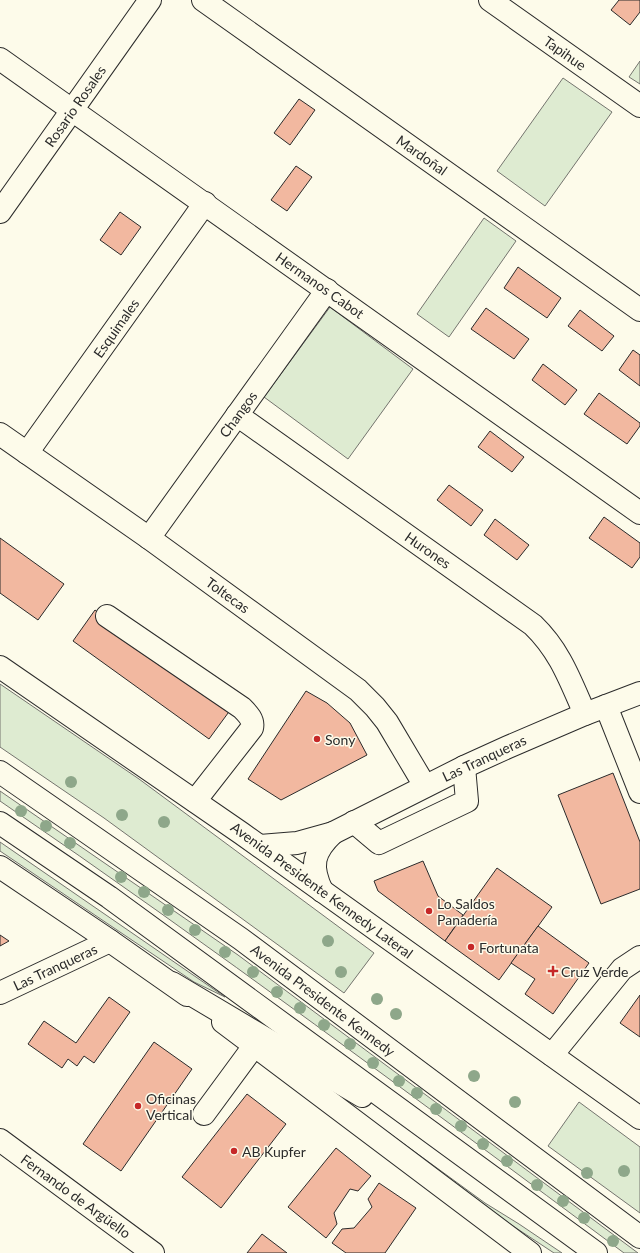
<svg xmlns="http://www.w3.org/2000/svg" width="640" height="1253" viewBox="0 0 640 1253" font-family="Lato,sans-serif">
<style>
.green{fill:#deebd1;stroke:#74746e}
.building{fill:#f2b8a0;stroke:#2b2b2b}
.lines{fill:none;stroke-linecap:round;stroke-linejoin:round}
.minor-casing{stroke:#2b2b2b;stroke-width:24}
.major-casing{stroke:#2b2b2b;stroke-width:24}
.highway-casing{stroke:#2b2b2b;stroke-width:24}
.minor{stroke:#fdfbea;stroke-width:22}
.major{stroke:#fdfbea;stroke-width:22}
.highway{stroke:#fdfbea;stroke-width:22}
.tree{fill:#8ea78a}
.poi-dot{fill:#c62828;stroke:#fdfbea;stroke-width:1.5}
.labels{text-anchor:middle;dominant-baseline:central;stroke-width:3;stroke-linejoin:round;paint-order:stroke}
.street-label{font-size:14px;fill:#2b2b2b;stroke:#fdfbea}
.poi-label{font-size:14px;fill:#2b2b2b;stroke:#fdfbea;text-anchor:start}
</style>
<rect width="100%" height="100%" fill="#fdfbea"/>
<!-- green -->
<g class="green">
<polygon points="640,61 640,84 629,77"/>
<polygon points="563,78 612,112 545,206 497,171"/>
<polygon points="484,218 516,241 449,337 417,314"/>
<polygon points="330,307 413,369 348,459 264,397"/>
<polygon points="0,684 139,779 374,953 344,993 104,818 0,747"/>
<path d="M 0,791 L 238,955 L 638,1253 L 624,1253 C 418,1100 212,946 0,801 Z"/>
<polygon points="0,842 225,997 194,982 0,851"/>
<polygon points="579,1102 640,1147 640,1213 548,1146"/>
<polygon points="389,1133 485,1203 519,1224 562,1253 554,1253 510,1224"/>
</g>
<!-- building -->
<g class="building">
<polygon points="619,0 640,0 640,12 630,25 611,10"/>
<polygon points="299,99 315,110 290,145 274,133"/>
<polygon points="296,166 312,177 287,211 271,200"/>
<polygon points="120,212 141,227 121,255 100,240"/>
<polygon points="518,267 561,298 547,318 504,288"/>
<polygon points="486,308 529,339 514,359 471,329"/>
<polygon points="580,310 614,336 602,351 568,326"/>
<polygon points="633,350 640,355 640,386 619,370"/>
<polygon points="543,364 577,390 565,405 532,380"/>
<polygon points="599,393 640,423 640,426 627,444 584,414"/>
<polygon points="490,431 524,457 512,472 478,447"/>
<polygon points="449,485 483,510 471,526 437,500"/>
<polygon points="604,517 640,543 640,557 632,568 589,538"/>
<polygon points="495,519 529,545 517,560 484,535"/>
<polygon points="0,538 64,584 38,620 0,593"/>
<polygon points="95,610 231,709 209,739 73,641"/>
<polygon points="306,691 327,703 350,723 367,755 281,800 248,779"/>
<polygon points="613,773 640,842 640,889 601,904 558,795"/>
<polygon points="423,861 438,896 463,915 445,941 378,891 374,881"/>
<polygon points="497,868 552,907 499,980 445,941"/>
<polygon points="538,926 589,963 553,1014 525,994 535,979 511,963"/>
<polygon points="0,935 9,941 0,946"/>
<polygon points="640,995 640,1037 620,1023"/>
<polygon points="109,997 130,1012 94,1063 84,1056 77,1066 68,1059 62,1068 28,1044 44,1021 76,1043"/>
<polygon points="154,1042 192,1069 121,1171 83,1144"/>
<polygon points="247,1094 286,1124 221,1208 182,1177"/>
<polygon points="336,1148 371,1176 358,1191 350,1189 334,1213 337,1224 326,1238 288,1207"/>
<polygon points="379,1183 416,1208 385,1253 346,1253 332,1243 342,1229 354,1228 372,1207 368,1199"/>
<polygon points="262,1234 287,1253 247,1253"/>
</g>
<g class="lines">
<defs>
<g id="minor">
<polyline points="203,0 640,310"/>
<polyline points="490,0 640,106"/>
<polyline points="0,59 640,513"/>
<polyline points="0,212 150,0"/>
<path d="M 237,415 L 533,625 C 560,651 570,680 585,714"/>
<polyline points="0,434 149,538 358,690 375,707 387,722 425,786"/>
<polyline points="27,453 205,203"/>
<polyline points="149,538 327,290"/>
<path d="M 107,616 L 242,708 C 248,714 254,720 252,728 L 195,801"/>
<polyline points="606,706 640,792"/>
<polyline points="354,822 379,843 467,801 464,767"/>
<polyline points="0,993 110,941"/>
<polyline points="552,1055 622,969 640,957"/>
<polyline points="204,1114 254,1046"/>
<polyline points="0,1140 153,1253"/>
</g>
<g id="major">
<polyline points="0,667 241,833 640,1118"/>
<polyline points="260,846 297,843 333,833 464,767 508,747 585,714 640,693"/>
<polyline points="0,867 110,941 187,995"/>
<path d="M 322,891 C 310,866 313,852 333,833"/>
<polyline points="223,1022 530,1253"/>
</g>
<g id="highway">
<polyline points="0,772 241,939 640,1237"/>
<polyline points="0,823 109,897 596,1253"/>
<polyline points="172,983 362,1096"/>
</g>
</defs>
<!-- minor casing -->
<use href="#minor" class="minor-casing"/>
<!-- major casing -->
<use href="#major" class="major-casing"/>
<!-- highway casing -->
<use href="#highway" class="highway-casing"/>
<!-- minor -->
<use href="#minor" class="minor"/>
<!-- major -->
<use href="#major" class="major"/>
<!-- highway -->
<use href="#highway" class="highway"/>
</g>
<!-- trees -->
<g class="tree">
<circle cx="71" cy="782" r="6"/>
<circle cx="21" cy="811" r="6"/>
<circle cx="122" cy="815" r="6"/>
<circle cx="164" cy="822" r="6"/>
<circle cx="46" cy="826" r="6"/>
<circle cx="70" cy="843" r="6"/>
<circle cx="121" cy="877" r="6"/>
<circle cx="144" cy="892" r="6"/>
<circle cx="168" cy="910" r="6"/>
<circle cx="195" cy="930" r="6"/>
<circle cx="328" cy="941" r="6"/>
<circle cx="225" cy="952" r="6"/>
<circle cx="253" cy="972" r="6"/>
<circle cx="341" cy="972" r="6"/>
<circle cx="277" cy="992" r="6"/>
<circle cx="377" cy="999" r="6"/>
<circle cx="300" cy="1008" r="6"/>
<circle cx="396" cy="1014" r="6"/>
<circle cx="324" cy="1025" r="6"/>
<circle cx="350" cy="1044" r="6"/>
<circle cx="373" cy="1063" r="6"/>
<circle cx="474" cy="1076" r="6"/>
<circle cx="399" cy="1081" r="6"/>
<circle cx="417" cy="1093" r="6"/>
<circle cx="515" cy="1102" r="6"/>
<circle cx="436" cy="1109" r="6"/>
<circle cx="461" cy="1126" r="6"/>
<circle cx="483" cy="1144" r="6"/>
<circle cx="507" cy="1161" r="6"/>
<circle cx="624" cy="1171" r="6"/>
<circle cx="587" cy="1173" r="6"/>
<circle cx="537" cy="1185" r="6"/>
<circle cx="563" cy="1201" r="6"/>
<circle cx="584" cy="1218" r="6"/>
<circle cx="613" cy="1241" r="6"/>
</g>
<!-- markers -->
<g class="poi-dot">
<circle cx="317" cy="739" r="4"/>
<circle cx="429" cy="911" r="4"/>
<circle cx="471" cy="947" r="4"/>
<path d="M551 965h4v4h4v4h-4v4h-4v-4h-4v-4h4z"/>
<circle cx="138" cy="1106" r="4"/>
<circle cx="234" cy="1151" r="4"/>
</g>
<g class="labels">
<!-- street labels -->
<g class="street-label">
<text transform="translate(565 53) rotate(35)">Tapihue</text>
<text transform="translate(75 106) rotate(-55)">Rosario Rosales</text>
<text transform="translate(422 155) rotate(35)">Mardoñal</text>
<text transform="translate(320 285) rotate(35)">Hermanos Cabot</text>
<text transform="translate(116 328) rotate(-55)">Esquimales</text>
<text transform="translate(238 414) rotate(-54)">Changos</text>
<text transform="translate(428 550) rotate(35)">Hurones</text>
<text transform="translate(228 595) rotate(36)">Toltecas</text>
<text transform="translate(484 758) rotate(-25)">Las Tranqueras</text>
<text transform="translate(322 890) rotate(36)">Avenida Presidente Kennedy Lateral</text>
<text transform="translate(55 967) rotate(-25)">Las Tranqueras</text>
<text transform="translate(323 1000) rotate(37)">Avenida Presidente Kennedy</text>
<text transform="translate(76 1196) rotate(36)">Fernando de Argüello</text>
</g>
<!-- poi labels -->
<g class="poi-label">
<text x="325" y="739">Sony</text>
<text x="437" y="903">Lo Saldos<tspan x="437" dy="16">Panadería</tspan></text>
<text x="479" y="947">Fortunata</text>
<text x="561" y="971">Cruz Verde</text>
<text x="146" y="1098">Oficinas<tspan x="146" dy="16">Vertical</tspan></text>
<text x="242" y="1151">AB Kupfer</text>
</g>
</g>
</svg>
